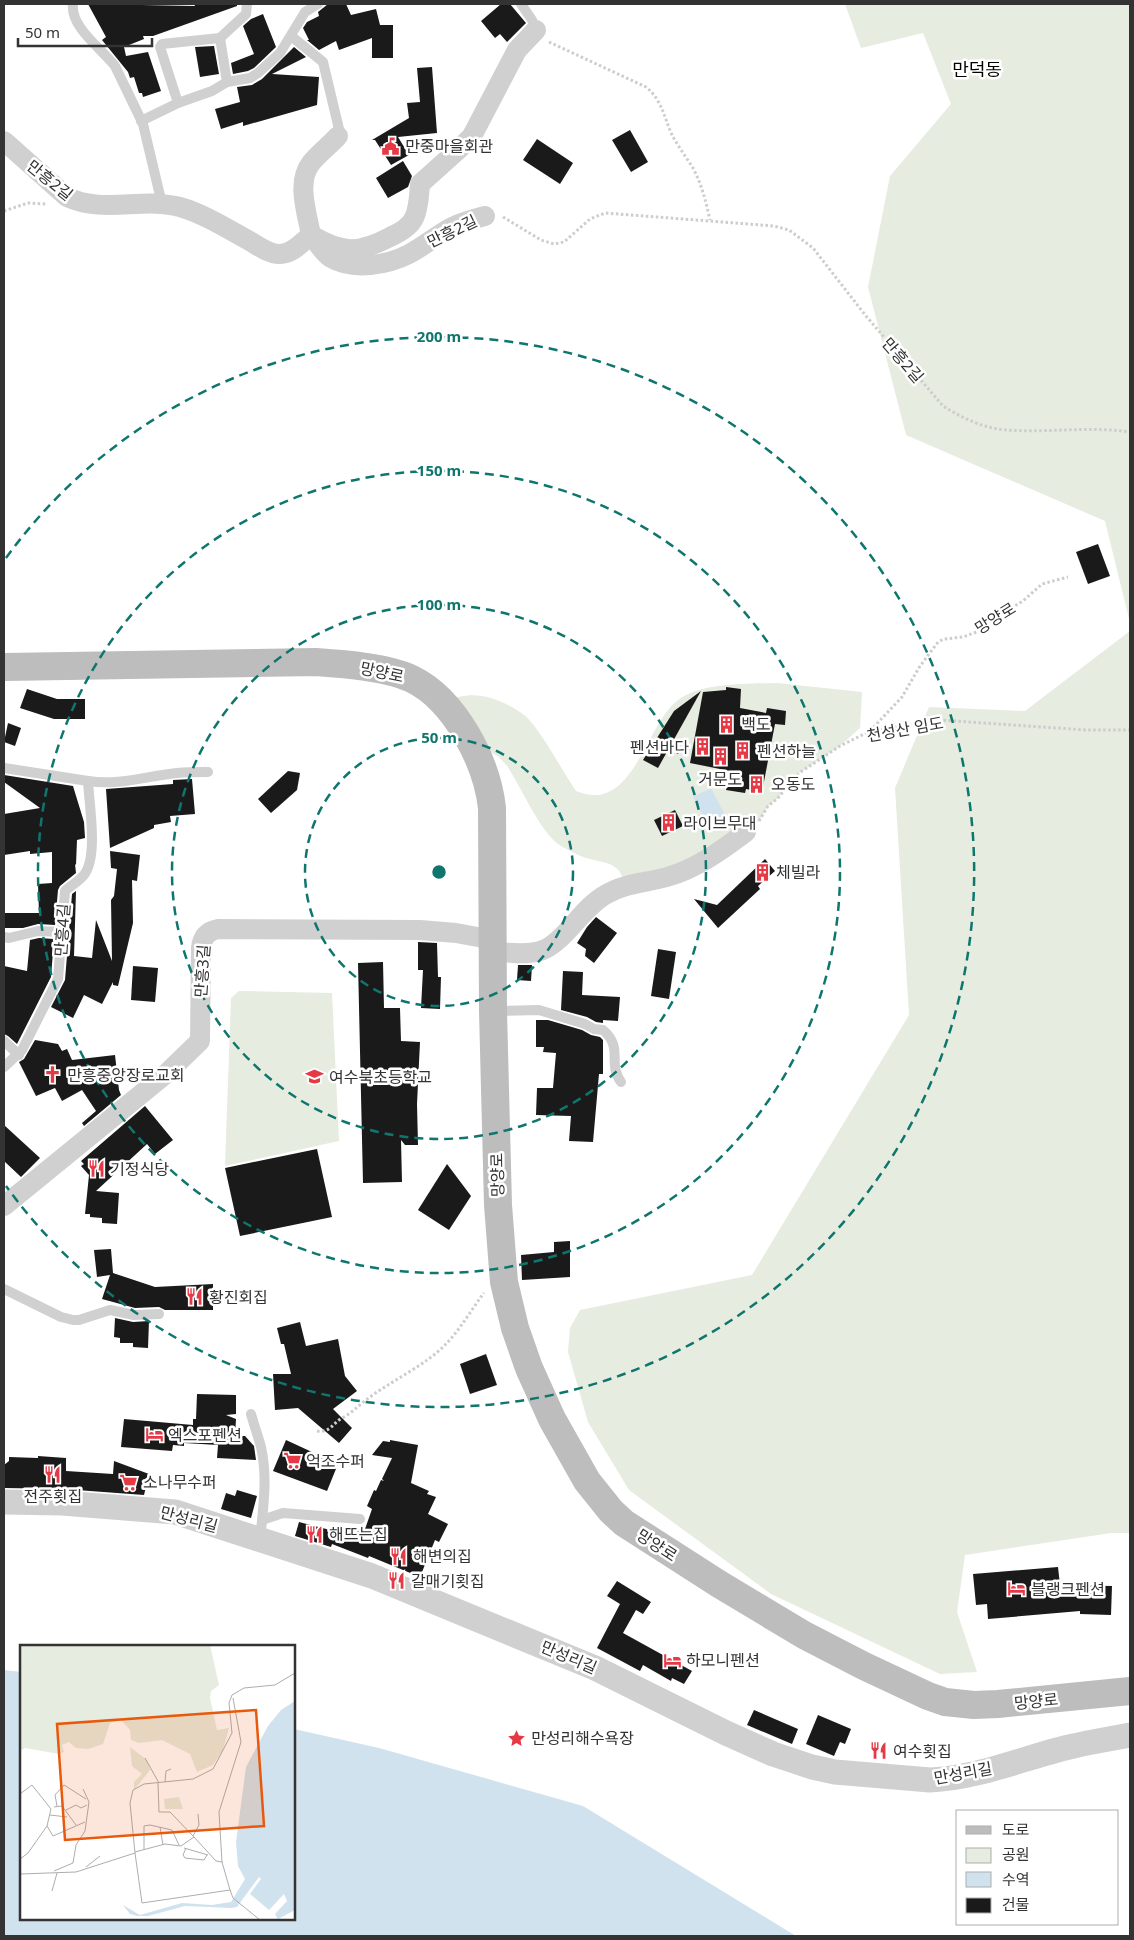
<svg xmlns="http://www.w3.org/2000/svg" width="1134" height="1940" viewBox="0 0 1134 1940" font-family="'Noto Sans','Noto Sans KR',sans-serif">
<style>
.green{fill:#e6ecdf}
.water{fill:#cfe2ee}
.building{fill:#1a1a1a}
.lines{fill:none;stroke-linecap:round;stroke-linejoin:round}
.path{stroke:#cdcdcd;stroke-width:3;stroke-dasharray:2.5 2.5;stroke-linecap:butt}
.service{stroke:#d0d0d0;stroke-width:10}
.minor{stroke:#d0d0d0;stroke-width:20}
.tertiary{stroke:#d0d0d0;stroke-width:25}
.secondary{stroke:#bdbdbd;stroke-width:28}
.ring{fill:none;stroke:#0f766e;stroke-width:2.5;stroke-dasharray:9 6}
.labels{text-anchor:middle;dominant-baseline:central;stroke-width:5;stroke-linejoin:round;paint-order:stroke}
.poi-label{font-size:16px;fill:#333;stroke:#fff;text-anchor:start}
.street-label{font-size:16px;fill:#333;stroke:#fff}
.neighbourhood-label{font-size:18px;fill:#000;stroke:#fff}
.inset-road{fill:none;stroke:#adadad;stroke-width:1}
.view{fill:#e8590c;fill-opacity:0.15;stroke:#e8590c;stroke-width:2.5}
.inset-edge{fill:none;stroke:#333;stroke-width:2.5}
.centre{fill:#0f766e;stroke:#fff;stroke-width:2.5}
.ring-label{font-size:15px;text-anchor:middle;font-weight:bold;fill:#0f766e;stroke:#fff;stroke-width:5;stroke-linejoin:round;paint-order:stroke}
</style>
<rect width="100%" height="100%" fill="#fff"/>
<!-- green -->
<g class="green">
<polygon points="845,4 1130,4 1130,623 1105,521 906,435 868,287 890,176 951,104 923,33 861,48"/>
<polygon points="1130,631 1130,1533 1111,1533 965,1555 957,1612 977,1672 940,1674 771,1594 629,1490 588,1422 568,1352 570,1328 580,1310 752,1275 909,1015 895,788 929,707 1025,711"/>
<path d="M 777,683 L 862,692 L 860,728 L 840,746 L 799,773 L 777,799 L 768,806 L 759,821 L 695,866 L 623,879 C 618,861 601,863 586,858 C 577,855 569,850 561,846 C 540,833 522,788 507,766 L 499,757 L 489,751 L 443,702 C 468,692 485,693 510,706 C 517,710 526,715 531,722 C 547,741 561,769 576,791 C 633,815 645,726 677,701 C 700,682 748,684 777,683 Z"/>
<polygon points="239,991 332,993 339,1141 225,1166 231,998"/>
</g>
<!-- water -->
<g class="water">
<polygon points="711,788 727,819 709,828 693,797"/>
<polygon points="4,1670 21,1672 21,1919 294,1919 294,1729 379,1748 583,1806 796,1936 4,1936"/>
</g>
<!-- building -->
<g class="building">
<polygon points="88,4 195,6 194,4 237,4 237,6 153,36 143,36 144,39 124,47 126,56 148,52 161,91 143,97 142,93 139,93 134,77 130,78 128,72 102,40 106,37"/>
<polygon points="328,4 346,4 351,15 376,9 380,25 393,25 393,58 372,58 372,38 339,50 336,41 319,50 307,40 309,40 303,28 307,22 319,16 318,12"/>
<polygon points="501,4 510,4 526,23 507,42 500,34 495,38 481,21"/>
<polygon points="263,14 276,47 254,68 248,71 233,74 231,63 254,54 243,26 251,19"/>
<polygon points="214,46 219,74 200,77 195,47"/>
<polygon points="294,47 306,57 272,74 319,77 317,105 243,126 243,122 221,129 215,109 240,102 237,87 252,85 262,79"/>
<polygon points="432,67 437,133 398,137 409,155 391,165 375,140 372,140 409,118 407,103 420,102 417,68"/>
<polygon points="630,130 648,162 631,172 612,140"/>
<polygon points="537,139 573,163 560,184 523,160"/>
<polygon points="403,161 412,176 408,187 388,198 376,178"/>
<polygon points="1098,544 1110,576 1088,584 1076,552"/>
<polygon points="726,687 741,689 740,708 766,713 767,708 786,711 785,725 775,724 762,792 746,789 745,793 726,790 730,771 690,763 703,692 726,690"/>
<polygon points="27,689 57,699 85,699 85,719 54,719 20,708"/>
<polygon points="701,691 658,768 643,760 674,711"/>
<polygon points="8,723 21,728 15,746 4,742"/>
<polygon points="288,771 300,773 297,790 271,813 258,799"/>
<polygon points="4,775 73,786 84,822 85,838 77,840 76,865 75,864 76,873 60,886 58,890 55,925 38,924 23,928 4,928 4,913 39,913 38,884 52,883 52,852 30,854 30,851 4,855 4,814 40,808 4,782"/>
<polygon points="192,779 195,814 170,816 171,822 154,825 154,828 110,848 106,789 173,784 173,780"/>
<polygon points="675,810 683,826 662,836 654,820"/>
<polygon points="110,851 140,855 137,881 132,880 133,923 118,986 113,985 113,982 102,1004 84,995 73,1018 51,1007 65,980 72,894 76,891 74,956 92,958 96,920 112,961 111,900 114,896 117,869 111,868"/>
<polygon points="765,859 775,871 758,886 760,889 718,928 694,899 717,905"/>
<polygon points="596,917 617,933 594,963 585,956 586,949 577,943 587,927"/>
<polygon points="39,938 54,939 51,977 17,1044 8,1036 4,1034 4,966 27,971 30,940"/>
<polygon points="418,942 437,943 438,977 441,977 440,1009 421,1008 423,970 418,970"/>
<polygon points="658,949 676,952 669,999 651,996"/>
<polygon points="383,962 384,1008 400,1008 401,1041 420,1042 417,1104 418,1145 405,1145 401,1140 402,1182 363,1183 358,963"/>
<polygon points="518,965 532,965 531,981 517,980"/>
<polygon points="133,966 158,968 155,1002 131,1000"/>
<polygon points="563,971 583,972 582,995 620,997 618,1021 603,1020 603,1023 596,1022 587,1017 561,1010"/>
<polygon points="536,1020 548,1020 582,1030 591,1035 600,1037 603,1040 603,1074 599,1074 593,1142 569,1141 571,1116 536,1115 537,1088 553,1088 556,1053 543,1052 544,1047 536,1047"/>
<polygon points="35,1040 58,1044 62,1051 67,1049 72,1060 115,1055 119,1090 121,1095 84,1126 82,1123 96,1111 82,1090 62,1101 55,1088 36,1096 19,1062 24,1059"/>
<polygon points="145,1106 173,1140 155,1154 147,1144 96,1191 119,1193 117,1224 102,1223 102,1218 90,1217 90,1214 85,1214 89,1175 81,1166 84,1164 81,1161"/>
<polygon points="4,1125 40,1158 21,1177 4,1161"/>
<polygon points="317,1149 332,1217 240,1236 225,1168"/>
<polygon points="447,1164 471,1196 449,1230 418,1210"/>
<polygon points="570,1241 570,1277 522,1280 521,1255 554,1252 554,1242"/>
<polygon points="111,1249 113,1273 155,1287 213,1284 213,1310 165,1310 159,1307 135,1308 102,1299 110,1275 97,1277 94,1250"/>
<polygon points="115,1318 133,1322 149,1321 148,1348 133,1347 133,1343 120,1343 120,1338 114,1337"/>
<polygon points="300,1322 306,1346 338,1339 345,1376 357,1391 333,1409 352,1428 339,1443 298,1408 275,1410 273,1374 291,1374 284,1344 281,1344 277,1328"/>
<polygon points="486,1354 497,1385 470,1394 460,1364"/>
<polygon points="197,1394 236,1395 236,1414 226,1415 236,1419 235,1436 245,1436 254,1446 256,1460 217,1458 218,1445 184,1443 184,1446 173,1445 172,1451 121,1447 124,1419 193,1425 193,1419 196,1419"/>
<polygon points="286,1440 338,1464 327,1491 273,1471"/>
<polygon points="390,1440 418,1445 411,1483 429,1491 427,1494 436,1497 428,1514 448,1524 439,1542 435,1540 420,1577 369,1556 368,1558 332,1544 331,1547 295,1536 299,1522 338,1532 340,1525 364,1532 372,1509 367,1506 374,1490 376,1491 381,1480 384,1481 382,1479 392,1458 372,1455 383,1441 390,1442"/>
<polygon points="38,1456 66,1458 66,1471 113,1474 114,1461 149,1474 144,1495 63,1489 4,1488 4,1465 9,1461 9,1457 38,1458"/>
<polygon points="237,1490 257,1496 251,1518 221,1509 226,1493 235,1496"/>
<polygon points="1058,1567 1060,1585 1112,1586 1111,1615 1080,1614 1080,1611 988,1619 987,1604 976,1605 973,1574"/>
<polygon points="617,1581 651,1602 643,1614 636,1610 623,1633 692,1671 684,1684 672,1678 671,1681 643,1665 640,1671 597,1648 620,1604 607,1596"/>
<polygon points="754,1710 798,1729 792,1744 747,1725"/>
<polygon points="818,1715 851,1729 845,1744 840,1742 834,1756 806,1744"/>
</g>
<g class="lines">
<!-- path -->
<g class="path">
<path d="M 549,42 L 646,87 C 662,100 664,117 672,135 C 678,146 686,157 693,168 C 702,185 706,202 710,220"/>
<polyline points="4,211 28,203 47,204"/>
<path d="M 503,217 L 541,240 L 554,244 L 564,242 L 590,219 L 605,213 L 774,226 L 789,230 L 813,248 L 866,316 L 943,406 C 962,418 985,429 1007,430 C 1049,433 1089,426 1130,432"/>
<polyline points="870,731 902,697 920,666 938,642 944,639 963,637 982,630 1006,611 1023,601 1042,584 1068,577"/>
<polyline points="759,821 768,806 777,799 799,773 840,746 870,731 940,720 1086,730 1130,730"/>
<path d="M 317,1431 C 330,1433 332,1424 342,1418 C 352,1413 358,1406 366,1400 C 389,1382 426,1365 445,1345 C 460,1330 471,1310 484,1293"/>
</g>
<!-- service -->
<g class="service">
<path d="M 73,4 C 70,27 102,49 115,66 L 143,124 L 162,204"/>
<polyline points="521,4 532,20 536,30"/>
<polyline points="291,36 323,62 339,129 338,136"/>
<polyline points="220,38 246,14 247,4"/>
<polyline points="178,103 160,47 162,44 220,38 227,82"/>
<polyline points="141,121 178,103 212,91 227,82 250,78 258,73 280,53 305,12 318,4"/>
<path d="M 4,768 L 88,781 C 89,804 99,859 83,876 C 78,882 70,886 65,891 L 58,979 L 22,1050 L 4,1067"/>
<path d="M 88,781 C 120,786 145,776 177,773 C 187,772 197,772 208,772"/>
<polyline points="4,937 9,938 38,931 62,932"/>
<path d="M 494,1011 L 539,1010 L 585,1024 L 594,1029 L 603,1030 C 624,1048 607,1063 621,1082"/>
<polyline points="4,1041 19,1055"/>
<polyline points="4,1289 61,1317 73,1320 79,1320 110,1310 134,1315 159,1314"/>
<path d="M 251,1414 C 254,1425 258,1436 261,1447 C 268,1478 263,1509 260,1540"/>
<polyline points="262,1520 283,1513 360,1519"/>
</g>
<!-- minor -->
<g class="minor">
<path d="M 338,136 C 330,145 319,153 311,163 C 296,182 307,213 311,235 C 342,253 358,254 390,237 C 399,233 410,227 414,218 C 419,208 419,195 420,184 L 459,149 L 472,136 L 517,50 L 536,30"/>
<path d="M 4,141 L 67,197 C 103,214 143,197 180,207 C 204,214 226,228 248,240 C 257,245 268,254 279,254 C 292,255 302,242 311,235 C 317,242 323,253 331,258 C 353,271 388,265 409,254 C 424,246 437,235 452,227 C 463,222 473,219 485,216"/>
<path d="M 494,952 C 509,952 528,956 543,950 C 565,941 582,908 605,895 C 624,883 646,883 667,877 C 696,869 722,850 746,832"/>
<path d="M 4,1206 L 167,1073 L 200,1041 L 201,948 C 202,937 208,931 218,929 L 420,930 L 456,933 L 494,940"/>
</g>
<!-- tertiary -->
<path class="tertiary" d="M 4,1502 L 62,1503 L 175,1512 L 372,1576 L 595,1668 L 726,1733 L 773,1754 L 812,1767 L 835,1772 L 930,1780 C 978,1778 1023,1758 1069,1747 C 1089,1742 1110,1739 1130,1735"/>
<!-- secondary -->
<path class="secondary" d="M 4,667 L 315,662 C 343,664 387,667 412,679 C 455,700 487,762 492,808 L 493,1011 L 498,1205 L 504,1282 L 515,1328 L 529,1368 L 552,1419 L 587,1481 L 611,1511 L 624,1523 L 719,1584 L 804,1635 L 864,1666 L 928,1696 L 945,1702 L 974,1705 L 998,1704 L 1130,1691"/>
</g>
<!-- distance rings -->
<g class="ring">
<circle cx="439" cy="872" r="134"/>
<circle cx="439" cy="872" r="267"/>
<circle cx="439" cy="872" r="401"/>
<path d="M6 558A535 535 0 1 1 6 1186"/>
</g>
<!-- icons -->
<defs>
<symbol id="civic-bare" viewBox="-9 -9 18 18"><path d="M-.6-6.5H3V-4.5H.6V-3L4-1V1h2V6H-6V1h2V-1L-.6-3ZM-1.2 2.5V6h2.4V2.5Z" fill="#e63946" stroke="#fff" stroke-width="2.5" paint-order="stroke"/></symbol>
<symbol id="building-bare" viewBox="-9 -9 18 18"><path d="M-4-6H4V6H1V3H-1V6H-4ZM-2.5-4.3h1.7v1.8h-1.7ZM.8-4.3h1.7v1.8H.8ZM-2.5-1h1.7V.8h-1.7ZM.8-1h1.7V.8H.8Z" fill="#e63946" stroke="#fff" stroke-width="2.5" paint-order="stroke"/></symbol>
<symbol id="church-bare" viewBox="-9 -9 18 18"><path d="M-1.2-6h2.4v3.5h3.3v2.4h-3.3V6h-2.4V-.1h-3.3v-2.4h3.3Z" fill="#e63946" stroke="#fff" stroke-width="2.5" paint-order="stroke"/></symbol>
<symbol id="school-bare" viewBox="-9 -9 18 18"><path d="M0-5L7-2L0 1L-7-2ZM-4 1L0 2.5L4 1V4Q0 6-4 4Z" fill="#e63946" stroke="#fff" stroke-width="2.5" paint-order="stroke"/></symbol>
<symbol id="restaurant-bare" viewBox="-9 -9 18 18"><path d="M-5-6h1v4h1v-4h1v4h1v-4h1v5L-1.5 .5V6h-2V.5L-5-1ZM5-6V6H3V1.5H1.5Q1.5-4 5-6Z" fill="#e63946" stroke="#fff" stroke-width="2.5" paint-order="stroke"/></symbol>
<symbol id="hotel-bare" viewBox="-9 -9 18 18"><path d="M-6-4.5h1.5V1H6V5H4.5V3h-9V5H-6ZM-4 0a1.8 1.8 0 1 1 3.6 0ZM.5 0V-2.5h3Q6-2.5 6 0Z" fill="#e63946" stroke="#fff" stroke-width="2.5" paint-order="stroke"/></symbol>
<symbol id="supermarket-bare" viewBox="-9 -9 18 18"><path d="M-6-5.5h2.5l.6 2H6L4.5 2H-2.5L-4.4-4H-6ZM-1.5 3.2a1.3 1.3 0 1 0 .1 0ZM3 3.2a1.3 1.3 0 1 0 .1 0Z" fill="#e63946" stroke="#fff" stroke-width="2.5" paint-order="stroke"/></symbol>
<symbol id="sight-bare" viewBox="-9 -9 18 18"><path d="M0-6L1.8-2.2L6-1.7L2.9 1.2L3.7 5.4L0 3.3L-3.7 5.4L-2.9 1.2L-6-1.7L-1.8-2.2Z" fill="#e63946" stroke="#fff" stroke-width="2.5" paint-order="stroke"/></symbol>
</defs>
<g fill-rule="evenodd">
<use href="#civic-bare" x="378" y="134" width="25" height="25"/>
<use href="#building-bare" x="714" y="712" width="25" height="25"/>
<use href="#building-bare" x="690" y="734" width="25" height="25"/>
<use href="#building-bare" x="730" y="738" width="25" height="25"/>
<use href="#building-bare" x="708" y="744" width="25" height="25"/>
<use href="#building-bare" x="744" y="772" width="25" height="25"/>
<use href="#building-bare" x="656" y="810" width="25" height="25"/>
<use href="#building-bare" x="750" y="860" width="25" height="25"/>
<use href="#church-bare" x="40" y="1062" width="25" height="25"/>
<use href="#school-bare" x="302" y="1064" width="25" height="25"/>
<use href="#restaurant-bare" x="84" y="1156" width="25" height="25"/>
<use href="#restaurant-bare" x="182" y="1284" width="25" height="25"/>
<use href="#hotel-bare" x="142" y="1422" width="25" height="25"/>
<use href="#supermarket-bare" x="280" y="1448" width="25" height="25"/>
<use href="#restaurant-bare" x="40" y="1462" width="25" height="25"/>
<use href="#supermarket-bare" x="116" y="1470" width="25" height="25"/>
<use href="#restaurant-bare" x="302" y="1522" width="25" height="25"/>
<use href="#restaurant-bare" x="386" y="1544" width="25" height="25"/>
<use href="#restaurant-bare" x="384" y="1568" width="25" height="25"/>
<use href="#hotel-bare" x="1004" y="1576" width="25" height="25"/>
<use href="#hotel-bare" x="660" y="1648" width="25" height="25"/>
<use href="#sight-bare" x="504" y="1726" width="25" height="25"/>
<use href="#restaurant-bare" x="866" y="1738" width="25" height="25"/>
</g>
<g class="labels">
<!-- poi labels -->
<g class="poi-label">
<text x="405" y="146">만중마을회관</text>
<text x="741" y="724">백도</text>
<text x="689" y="747" text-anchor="end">펜션바다</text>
<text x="757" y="751">펜션하늘</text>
<text x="720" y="779" text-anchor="middle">거문도</text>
<text x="771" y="784">오동도</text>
<text x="683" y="823">라이브무대</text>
<text x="776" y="872">체빌라</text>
<text x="67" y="1075">만흥중앙장로교회</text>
<text x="329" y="1077">여수북초등학교</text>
<text x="110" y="1169">기정식당</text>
<text x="209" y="1297">황진회집</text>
<text x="168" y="1435">엑스포펜션</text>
<text x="306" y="1461">억조수퍼</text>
<text x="143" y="1482">소나무수퍼</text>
<text x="53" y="1496" text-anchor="middle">전주횟집</text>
<text x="329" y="1534">해뜨는집</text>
<text x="413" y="1556">해변의집</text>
<text x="411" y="1581">갈매기횟집</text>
<text x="1031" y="1589">블랭크펜션</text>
<text x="686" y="1660">하모니펜션</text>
<text x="531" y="1738">만성리해수욕장</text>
<text x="893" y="1751">여수횟집</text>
</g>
<!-- street labels -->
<g class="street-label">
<text transform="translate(50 180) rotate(39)">만흥2길</text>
<text transform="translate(452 231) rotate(-26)">만흥2길</text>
<text transform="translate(903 360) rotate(49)">만흥2길</text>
<text transform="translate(995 618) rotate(-32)">망양로</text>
<text transform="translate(382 672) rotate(12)">망양로</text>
<text transform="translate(905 729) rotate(-10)">천성산 임도</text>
<text transform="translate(62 930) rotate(-86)">만흥4길</text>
<text transform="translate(202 971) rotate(-86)">만흥3길</text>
<text transform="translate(497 1175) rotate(-91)">망양로</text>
<text transform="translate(189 1519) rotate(15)">만성리길</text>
<text transform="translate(657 1545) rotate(33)">망양로</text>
<text transform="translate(569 1657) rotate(23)">만성리길</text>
<text transform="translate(1036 1701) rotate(-6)">망양로</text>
<text transform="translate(963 1773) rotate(-10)">만성리길</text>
</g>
<!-- neighbourhood labels -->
<g class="neighbourhood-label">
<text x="977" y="69">만덕동</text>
</g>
</g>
<!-- overview -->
<g transform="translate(20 1645)">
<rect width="275" height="275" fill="#fff"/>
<path d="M 0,0 L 190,0 L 199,40 L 191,46 L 190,53 L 197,85 L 209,83 L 203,105 L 193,120 L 177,127 L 170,109 L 142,95 L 119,98 L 111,95 L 110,85 L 101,75 L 90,78 L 83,99 L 68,104 L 56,103 L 49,97 L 42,100 L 44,107 L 39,109 L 5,103 L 0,106 ZM 110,102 L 127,115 L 130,125 L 114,145 L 114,137 L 122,129 L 112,121 ZM 159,152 L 163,164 L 145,164 L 144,154 Z" fill="#e6ecdf"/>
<path d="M 275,56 L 275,265 L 258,274 L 255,269 L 267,256 L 264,249 L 249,265 L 230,249 L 241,234 L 239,232 L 217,262 L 211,263 L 165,261 L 128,271 L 117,271 L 110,269 L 103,260 L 120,270 L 162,258 L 192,260 L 211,257 L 225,234 L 218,221 L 216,197 L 226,122 L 248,81 L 261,65 Z" fill="#cfe2ee"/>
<path class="inset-road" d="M 125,113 L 139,138M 145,137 L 146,126 L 151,124M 138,138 L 139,167 L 150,167 L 174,192M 0,149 L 12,140 L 31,164 L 27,181 L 8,208 L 0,214M 37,161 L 35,150 L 44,140 L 66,154M 34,162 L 42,161 L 56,180M 46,165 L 56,160 L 61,163 L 67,160M 30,170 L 47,172M 27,181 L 33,191 L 65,177M 140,182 L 143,200M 173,191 L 179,180 L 178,169M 164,203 L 188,210M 166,203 L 163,210 L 165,213 L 184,215 L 187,210M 124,204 L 124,181 L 130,180 L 152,185 L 159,200M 115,207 L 145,199 L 161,201 L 174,192 L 196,216 L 202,217M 115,208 L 122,258 L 210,245 L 213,253 L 240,275M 66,222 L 80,211M 34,226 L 53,218 L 56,200 L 65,186 L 69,157 L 63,144M 0,229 L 56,227 L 115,208 L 110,158 L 113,145 L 124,139 L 173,134 L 193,124 L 212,88 L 209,58 L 212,50 L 224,43 L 255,40 L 275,28M 210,245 L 202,217 L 199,167 L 221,97 L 213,53M 32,246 L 37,228"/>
<path class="view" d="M 236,65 L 244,181 L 45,195 L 37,79 Z"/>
<rect width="275" height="275" class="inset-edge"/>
</g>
<circle cx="439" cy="872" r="8" class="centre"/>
<g class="ring-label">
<text x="439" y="342">200 m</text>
<text x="439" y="476">150 m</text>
<text x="439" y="610">100 m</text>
<text x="439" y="743">50 m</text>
</g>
<!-- border -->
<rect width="1134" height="1940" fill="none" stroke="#333333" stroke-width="10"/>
<!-- legend -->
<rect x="956" y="1810" width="162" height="115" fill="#ffffff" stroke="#adadad"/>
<rect x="966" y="1826" width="25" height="8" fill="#bdbdbd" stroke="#adadad"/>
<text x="1002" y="1835" font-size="15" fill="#333333">도로</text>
<rect x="966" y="1848" width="25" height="15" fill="#e6ecdf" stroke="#adadad"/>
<text x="1002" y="1860" font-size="15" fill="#333333">공원</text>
<rect x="966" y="1872" width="25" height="15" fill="#cfe2ee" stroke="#adadad"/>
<text x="1002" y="1885" font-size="15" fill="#333333">수역</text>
<rect x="966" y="1898" width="25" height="15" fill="#1a1a1a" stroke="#adadad"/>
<text x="1002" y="1910" font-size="15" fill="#333333">건물</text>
<!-- scale -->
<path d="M18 38v8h134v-8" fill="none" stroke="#333333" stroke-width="2.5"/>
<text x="25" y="38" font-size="15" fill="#333333" stroke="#ffffff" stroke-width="4" paint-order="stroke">50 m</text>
</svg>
